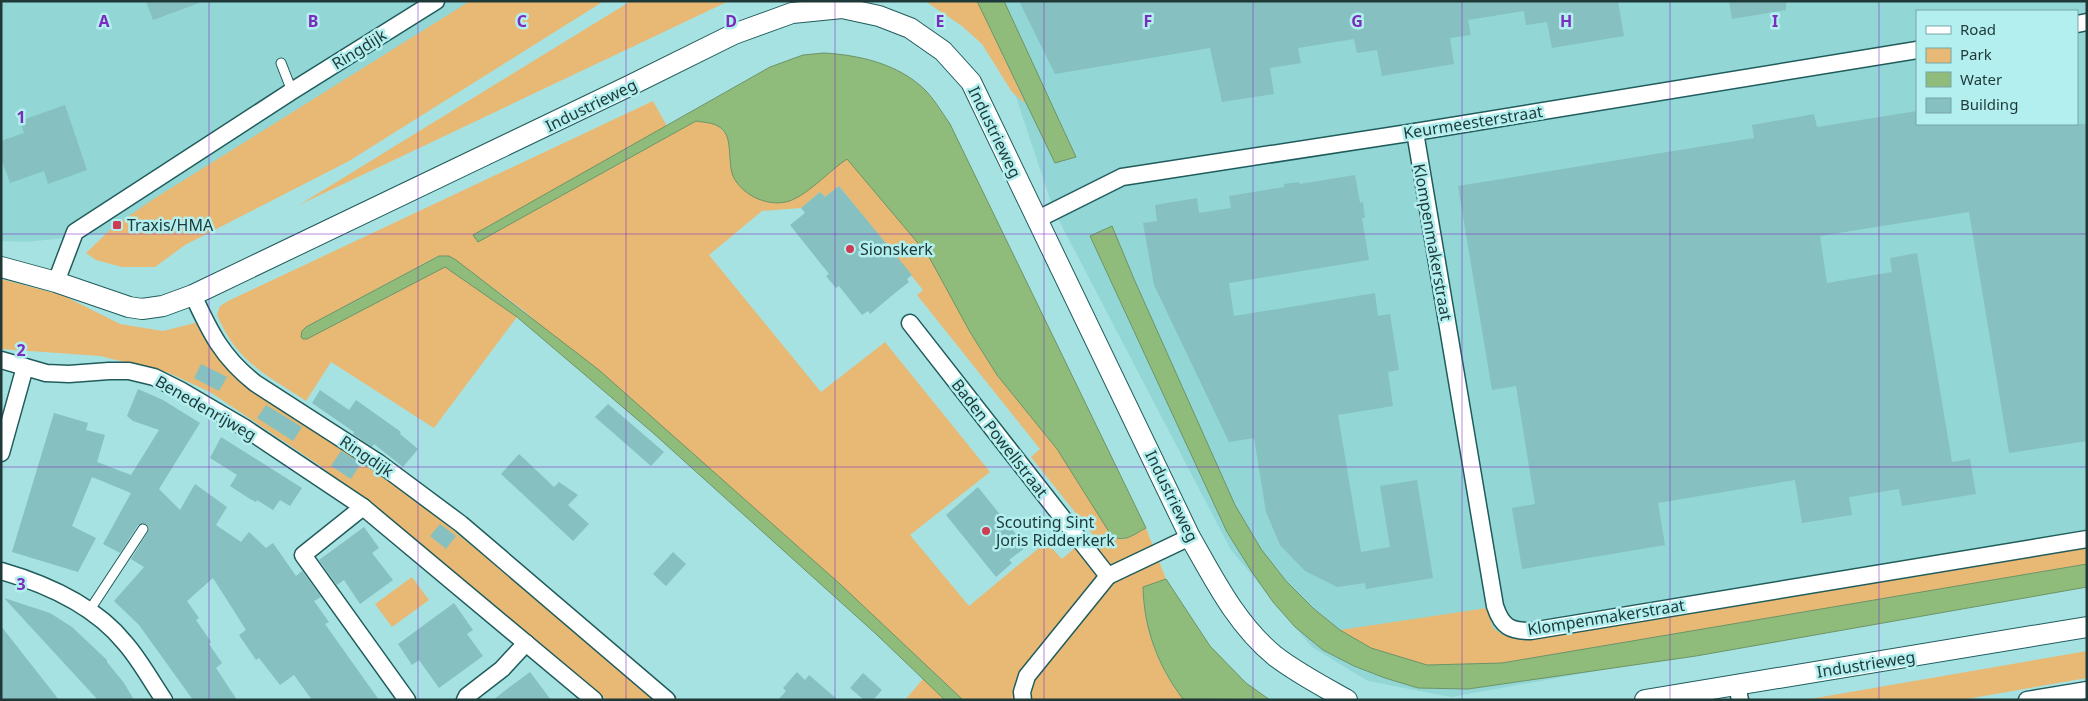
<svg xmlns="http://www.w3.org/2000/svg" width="2088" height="701" viewBox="0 0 2088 701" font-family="'Noto Sans',sans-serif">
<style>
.built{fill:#92d6d6;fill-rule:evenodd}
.green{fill:#e8b974;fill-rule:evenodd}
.water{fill:#8fbc7a;stroke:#6d9466}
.building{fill:#86c0c0}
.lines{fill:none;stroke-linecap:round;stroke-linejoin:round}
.service-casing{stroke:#215c5c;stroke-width:11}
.minor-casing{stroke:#215c5c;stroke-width:19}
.tertiary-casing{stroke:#215c5c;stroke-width:22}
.service{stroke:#fff;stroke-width:9}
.minor{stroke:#fff;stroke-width:16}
.tertiary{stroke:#fff;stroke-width:20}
.grid{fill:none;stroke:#7b2cbf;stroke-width:1;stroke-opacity:0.55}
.poi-dot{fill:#ce3d54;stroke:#b3efef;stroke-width:2}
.labels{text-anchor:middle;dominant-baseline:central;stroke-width:5;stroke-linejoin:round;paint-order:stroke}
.street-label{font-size:16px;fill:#1f3838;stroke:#b3efef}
.poi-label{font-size:16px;fill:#1f3838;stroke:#b3efef;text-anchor:start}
.grid-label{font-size:16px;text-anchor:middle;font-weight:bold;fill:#7b2cbf;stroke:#b3efef;stroke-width:5;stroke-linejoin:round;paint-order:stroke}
</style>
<rect width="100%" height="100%" fill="#a7e2e2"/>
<!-- built -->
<g class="built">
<polygon points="1,1 519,1 142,230 26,242 1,241"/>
<path d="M 984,1 L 2087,1 L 2087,583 L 1451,697 L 1368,681 L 1312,647 L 1231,550 L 1054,211 ZM 1917,11 L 2077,11 L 2077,124 L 1917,124 Z"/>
</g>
<!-- green -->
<g class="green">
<polygon points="470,1 604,1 349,161 185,245 155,267 122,267 96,260 86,253 112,228 152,200"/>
<polygon points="631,1 729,1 299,205"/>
<polygon points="925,1 977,1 1026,104 1012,92 982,44 962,26"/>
<path d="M 653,101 L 667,126 L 473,235 L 478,242 L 696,121 L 716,124 L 791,200 L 813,186 L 847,158 L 928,255 L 970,332 L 997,375 L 1057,449 L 1123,540 L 1146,528 L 1166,579 L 1143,587 C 1143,627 1158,669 1184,700 L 963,700 L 840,584 L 523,310 L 449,256 L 438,256 L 306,327 L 303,330 L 301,337 L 303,339 L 307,339 L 445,267 L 517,317 L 434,428 L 331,362 L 306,401 C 265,374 237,362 217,315 L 220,306 L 228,301 ZM 839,186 L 923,290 L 917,295 L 1040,449 L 1031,457 L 1094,536 L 1077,546 L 1062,559 L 1046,542 L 969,606 L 910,535 L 990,472 L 885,342 L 821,392 L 709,255 L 762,211 L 801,208 L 820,192 L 825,197 Z"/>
<polygon points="1,279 62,295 120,324 163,331 199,322 212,350 226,367 246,385 364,463 423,505 657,700 607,700 478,591 319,465 210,392 169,373 100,356 1,349"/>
<polygon points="2087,544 2087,564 1502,663 1427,665 1371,648 1340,630 1487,608 1493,628 1503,635 1515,637"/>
<polygon points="412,577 429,600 392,627 375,604"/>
<polygon points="2087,651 2087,678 1961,700 1804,700"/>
<polygon points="923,679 945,700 905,700"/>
</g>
<!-- water -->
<g class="water">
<polygon points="977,1 1004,1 1076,157 1055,163"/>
<path d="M 824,53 C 858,55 895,63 922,87 C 933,97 941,111 950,124 L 1146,528 C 1134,534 1124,544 1111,535 L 1057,449 L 997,375 L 970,332 L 928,255 L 847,159 C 829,171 812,191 792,200 C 771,209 742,196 733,176 C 728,164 732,140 724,131 C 716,122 707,123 696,121 L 478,242 L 473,235 L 770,67 L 803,55 Z"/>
<polygon points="1112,226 1134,279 1235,505 1261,549 1286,581 1314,609 1340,630 1371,648 1427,665 1502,663 2087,564 2087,587 1696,656 1468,689 1418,688 1385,678 1354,666 1323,650 1295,627 1273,602 1252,572 1227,532 1090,236"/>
<polygon points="439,256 449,256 456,260 599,370 840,584 963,700 945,700 876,634 652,432 517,317 445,267 307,339 303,339 301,337 302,331 306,327"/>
<path d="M 1166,579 L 1210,646 L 1246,683 L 1270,700 L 1183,699 C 1158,666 1144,629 1143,587 Z"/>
</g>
<!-- building -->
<g class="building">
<polygon points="146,1 198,1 199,3 153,20"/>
<polygon points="1019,1 1618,1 1624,36 1552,48 1547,22 1526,25 1524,11 1468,20 1471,35 1450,38 1454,64 1382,76 1377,50 1357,53 1354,39 1298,48 1301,63 1270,68 1274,94 1222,102 1210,48 1055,74"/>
<polygon points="1729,1 1786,1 1786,10 1732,19"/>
<polygon points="65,105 87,170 48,184 44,171 10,183 1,158 1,141 24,133 20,121"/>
<polygon points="1917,111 1917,124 2087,124 2087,441 2009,453 1969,212 1820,236 1827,283 1892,272 1890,258 1917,253 1952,462 1970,459 1976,494 1902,506 1899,489 1849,497 1852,515 1802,523 1795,480 1658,503 1665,545 1522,569 1512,508 1535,504 1522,423 1516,386 1492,390 1458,186 1754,138 1752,125 1814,114 1817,127"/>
<polygon points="1355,175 1360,203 1363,202 1365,218 1362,218 1369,260 1229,283 1234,316 1375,293 1378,316 1390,314 1399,370 1388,372 1393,406 1338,415 1361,552 1390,547 1380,486 1417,480 1433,578 1366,589 1365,583 1337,587 1305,571 1280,545 1266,512 1254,438 1229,442 1154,285 1143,223 1157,221 1155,205 1197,198 1199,213 1231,208 1229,196 1284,187 1284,184 1299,182 1300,184"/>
<polygon points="839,186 912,275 907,279 909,282 895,293 870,314 868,311 862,315 839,286 836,288 826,276 829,274 790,225 805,213 801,208 820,192 825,197"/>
<polygon points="201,364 227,377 219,391 194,378"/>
<polygon points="138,389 163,400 200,423 159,489 180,510 195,484 227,507 216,525 241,542 249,532 266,548 273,543 296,576 302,571 321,597 314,601 329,622 325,624 379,700 312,700 294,675 280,685 259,658 256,660 239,635 246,630 213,578 187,601 199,618 196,620 211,642 209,644 222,663 216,668 237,700 193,700 139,625 114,601 144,567 131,559 148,532 149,527 146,524 138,525 120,553 103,544 131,493 92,477 72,526 96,538 78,572 12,552 54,413 88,423 86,430 105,435 97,462 131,475 159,430 133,421 127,416"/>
<polygon points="320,390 349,410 356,400 401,432 400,434 418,449 403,467 374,444 372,447 353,434 354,432 312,403"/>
<polygon points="608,404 664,452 651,466 595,417"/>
<polygon points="266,405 302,427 293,441 257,418"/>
<polygon points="221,437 302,488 290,506 280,500 273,510 257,500 256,502 250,499 230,486 237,475 210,458"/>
<polygon points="341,451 361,463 351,479 331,466"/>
<polygon points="519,454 554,487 559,482 578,495 568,505 589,524 573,541 501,474"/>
<polygon points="978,487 1026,547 1009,560 1012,563 996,577 946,515"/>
<polygon points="440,524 456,536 446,549 430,536"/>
<polygon points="364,527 379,548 372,553 393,580 360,604 344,580 337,585 319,560"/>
<polygon points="673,552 686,564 666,586 653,574"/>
<polygon points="4,598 50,613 72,627 107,660 107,662 124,683 134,700 98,700"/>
<polygon points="454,603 473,630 467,634 483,656 439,688 419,660 412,665 398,644"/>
<polygon points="1,626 59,700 1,700"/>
<polygon points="530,672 551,700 493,700 507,689"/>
<polygon points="797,672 805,680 809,675 838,700 778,700 786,691 783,688"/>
<polygon points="863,673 882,690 873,700 864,700 850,688"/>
</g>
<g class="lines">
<defs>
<g id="service">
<polyline points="281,63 292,91"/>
<polyline points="89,611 143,529"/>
</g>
<g id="minor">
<polyline points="2077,24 2087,22"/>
<path d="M 1415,132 L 1495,606 C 1502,627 1510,631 1531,631 L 2087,539"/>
<polyline points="1038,219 1122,177 1415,132 1917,50"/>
<polyline points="56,282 75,232 292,91 436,1"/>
<path d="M 193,295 C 210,332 222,357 255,383 L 379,463 L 461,524 L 667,700"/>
<polyline points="910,323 1108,576 1190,537"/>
<polyline points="1,360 46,373 69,374 109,371 129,371 154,377 180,390 245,428 363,507 594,700"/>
<polyline points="1,453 25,367"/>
<polyline points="363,507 303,555 407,700"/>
<path d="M 1,571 C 46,584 95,606 125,643 C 140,660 151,681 164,700"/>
<polyline points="1737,685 1740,700"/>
<polyline points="465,700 467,696 502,669 526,643"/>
<polyline points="1023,700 1022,692 1027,676 1108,576"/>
<polyline points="2027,700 2087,690"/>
</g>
<g id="tertiary">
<path d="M 1,267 L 56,282 L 129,307 L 142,309 L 163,306 L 193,295 L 629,86 L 734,34 L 792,13 L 842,8 L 879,16 L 910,28 L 943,51 L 971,82 L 1190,537 C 1214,579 1236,624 1275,656 C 1297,673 1322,686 1347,700"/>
<polyline points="1645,700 2087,627"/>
</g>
</defs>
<!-- service casing -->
<use href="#service" class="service-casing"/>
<!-- minor casing -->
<use href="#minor" class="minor-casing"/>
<!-- tertiary casing -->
<use href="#tertiary" class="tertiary-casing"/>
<!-- service -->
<use href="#service" class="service"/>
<!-- minor -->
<use href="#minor" class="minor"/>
<!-- tertiary -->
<use href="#tertiary" class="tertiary"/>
</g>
<!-- grid -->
<path class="grid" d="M 209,1 L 209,700M 418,1 L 418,700M 626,1 L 626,700M 835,1 L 835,700M 1044,1 L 1044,700M 1253,1 L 1253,700M 1462,1 L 1462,700M 1670,1 L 1670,700M 1879,1 L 1879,700M 1,234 L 2087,234M 1,467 L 2087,467"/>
<!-- markers -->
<g class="poi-dot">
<rect x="112" y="220" width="10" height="10" rx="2.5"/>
<circle cx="850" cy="249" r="5"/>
<circle cx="986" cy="531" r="5"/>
</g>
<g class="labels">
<!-- street labels -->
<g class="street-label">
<text transform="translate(359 49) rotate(-32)">Ringdijk</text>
<text transform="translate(591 105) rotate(-26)">Industrieweg</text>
<text transform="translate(1473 122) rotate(-9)">Keurmeesterstraat</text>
<text transform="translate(995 132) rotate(64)">Industrieweg</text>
<text transform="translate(1433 242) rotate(80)">Klompenmakerstraat</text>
<text transform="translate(206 408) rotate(30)">Benedenrijweg</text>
<text transform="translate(1000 438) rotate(52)">Baden Powellstraat</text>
<text transform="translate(367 456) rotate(34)">Ringdijk</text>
<text transform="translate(1172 496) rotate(64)">Industrieweg</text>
<text transform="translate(1606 617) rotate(-9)">Klompenmakerstraat</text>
<text transform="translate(1866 664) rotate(-9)">Industrieweg</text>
</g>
<!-- poi labels -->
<g class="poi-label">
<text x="127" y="225">Traxis/HMA</text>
<text x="860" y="249">Sionskerk</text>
<text x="996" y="522">Scouting Sint<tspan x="996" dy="18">Joris Ridderkerk</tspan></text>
</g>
</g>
<g class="grid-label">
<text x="104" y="27">A</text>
<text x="313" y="27">B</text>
<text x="522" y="27">C</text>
<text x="731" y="27">D</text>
<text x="940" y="27">E</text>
<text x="1148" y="27">F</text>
<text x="1357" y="27">G</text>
<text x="1566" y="27">H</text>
<text x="1775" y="27">I</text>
<text x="21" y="123">1</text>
<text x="21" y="356">2</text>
<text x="21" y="590">3</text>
</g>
<!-- border -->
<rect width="2088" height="701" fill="none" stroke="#1f3838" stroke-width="5"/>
<!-- legend -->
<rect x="1916" y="10" width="162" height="115" fill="#b3efef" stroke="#78a6a6"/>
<rect x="1926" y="26" width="25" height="8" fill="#ffffff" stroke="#78a6a6"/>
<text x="1960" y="35" font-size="15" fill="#1f3838">Road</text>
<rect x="1926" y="48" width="25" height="15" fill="#e8b974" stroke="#78a6a6"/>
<text x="1960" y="60" font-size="15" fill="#1f3838">Park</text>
<rect x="1926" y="72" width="25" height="15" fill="#8fbc7a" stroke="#78a6a6"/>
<text x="1960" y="85" font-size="15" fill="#1f3838">Water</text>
<rect x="1926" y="98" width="25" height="15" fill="#86c0c0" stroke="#78a6a6"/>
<text x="1960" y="110" font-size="15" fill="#1f3838">Building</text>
</svg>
